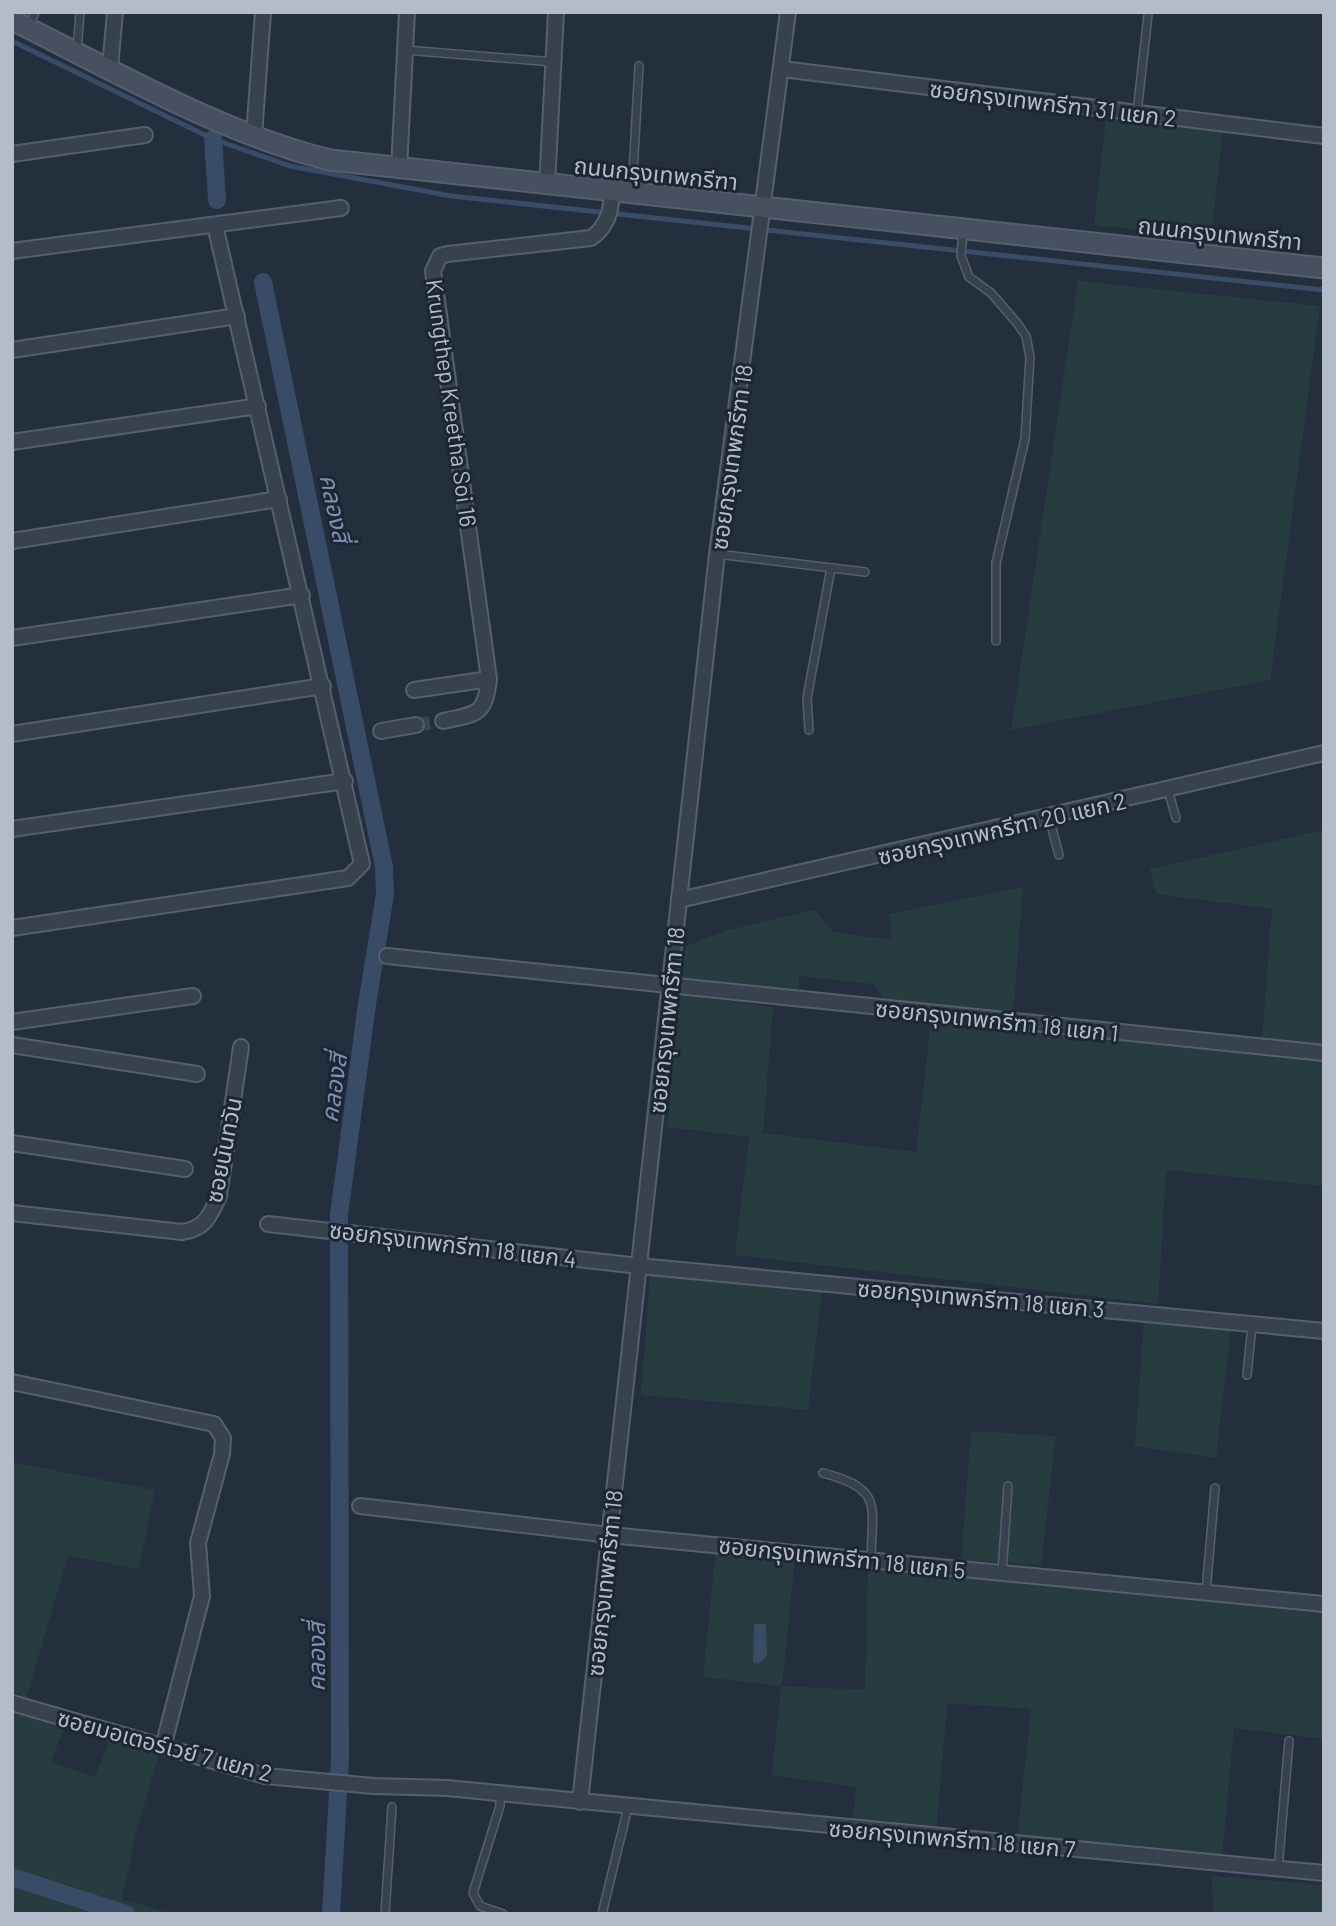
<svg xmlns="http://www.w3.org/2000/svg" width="1336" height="1926" viewBox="0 0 1336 1926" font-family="Barlow,'Noto Sans Thai',sans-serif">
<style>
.green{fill:#263c3f;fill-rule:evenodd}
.water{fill:#394c67}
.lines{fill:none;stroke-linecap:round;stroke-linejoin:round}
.stream{stroke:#394c67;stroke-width:5}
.canal{stroke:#394c67;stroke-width:18}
.street-tunnel{stroke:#3a4453;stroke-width:14;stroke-dasharray:14 7;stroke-linecap:butt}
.lane-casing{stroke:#565f6c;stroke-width:10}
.street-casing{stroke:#565f6c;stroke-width:18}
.secondary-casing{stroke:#565f6c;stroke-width:23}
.lane{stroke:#38414e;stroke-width:7}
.street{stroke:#38414e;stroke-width:14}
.secondary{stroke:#465061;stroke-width:19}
.labels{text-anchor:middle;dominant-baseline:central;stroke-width:6;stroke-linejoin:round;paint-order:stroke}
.street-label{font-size:23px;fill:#b4bcc9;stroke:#1d2633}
.water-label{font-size:24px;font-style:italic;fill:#7c92b1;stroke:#1d2633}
</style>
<rect width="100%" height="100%" fill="#242f3e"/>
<!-- green -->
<g class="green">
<polygon points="1106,118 1223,130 1211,237 1094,225"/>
<polygon points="1078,281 1320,306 1270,680 1011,730"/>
<polygon points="1324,830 1324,1045 1262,1039 1272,909 1156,894 1150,869"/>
<polygon points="1023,887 1013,1017 887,1003 873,984 799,976 799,994 680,982 686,946 728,930 814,910 834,932 892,940 889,914"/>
<polygon points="679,995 773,1007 763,1133 916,1152 931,1021 1324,1061 1324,1186 1166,1170 1158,1304 735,1255 749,1137 667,1127"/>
<polygon points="650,1275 822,1289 808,1410 641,1395"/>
<polygon points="1144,1321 1231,1328 1216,1458 1135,1446"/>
<polygon points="971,1431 1056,1436 1041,1565 961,1560"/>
<polygon points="12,1462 155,1490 139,1569 68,1556 26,1699 12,1695"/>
<path d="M 716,1548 L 795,1557 L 782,1686 L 865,1690 L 868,1566 L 1324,1609 L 1324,1739 L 1234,1728 L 1222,1857 L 1017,1839 L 1031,1709 L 947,1703 L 936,1833 L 853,1823 L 856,1787 L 772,1775 L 781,1686 L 703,1677 ZM 766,1624 L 767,1656 L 759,1663 L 753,1661 L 754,1625 Z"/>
<polygon points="12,1710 65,1725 51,1762 95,1777 109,1740 159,1755 137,1829 122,1899 173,1914 26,1914 12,1910"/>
<polygon points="1212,1876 1324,1885 1324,1914 1213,1914"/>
</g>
<!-- water -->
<polygon class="water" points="754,1624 766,1624 767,1656 759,1663 753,1662"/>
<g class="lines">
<!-- stream -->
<polyline class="stream" points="12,41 213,139 290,166 451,196 1324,290"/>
<!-- canal -->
<g class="canal">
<polyline points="213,139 217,200"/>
<polyline points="263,282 384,867 385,894 367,1004 339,1215 340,1759 331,1914"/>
<polyline points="12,1877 126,1914"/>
</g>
<!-- street-tunnel -->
<polyline class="street-tunnel" points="416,725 443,721"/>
<defs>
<g id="lane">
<polyline points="29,28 35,12"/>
<polyline points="405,50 553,62"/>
<polyline points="77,51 80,12"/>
<polyline points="1137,113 1148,15"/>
<polyline points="632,191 639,66"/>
<polyline points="963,231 961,256 969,277 991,293 1017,323 1026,336 1030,357 1025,439 996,563 996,641"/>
<polyline points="717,554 865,572"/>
<polyline points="809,730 807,698 831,568"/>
<polyline points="1168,790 1176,818"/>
<polyline points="1049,817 1059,855"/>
<polyline points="1247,1375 1252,1325"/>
<path d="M 823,1473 C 884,1489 872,1506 871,1560"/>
<polyline points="1002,1573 1008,1486"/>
<polyline points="1206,1592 1215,1488"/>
<polyline points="500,1795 500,1806 473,1893 480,1906 503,1914"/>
<polyline points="1278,1869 1289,1741"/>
<polyline points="385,1914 392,1807"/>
<polyline points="602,1914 628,1807"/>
</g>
<g id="street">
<polyline points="110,68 115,12"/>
<polyline points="782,69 1324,136"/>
<polyline points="254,136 263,12"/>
<polyline points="12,154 145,135"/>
<polyline points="399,169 407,12"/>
<polyline points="547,186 556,12"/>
<polyline points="12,251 341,208"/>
<polyline points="12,350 237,316"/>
<polyline points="12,442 258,406"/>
<polyline points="12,541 279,499"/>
<polyline points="12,638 302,595"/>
<path d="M 414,690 L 489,679 L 433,271 L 440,256 L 448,254 L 591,238 C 607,227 611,212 612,193"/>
<path d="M 443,721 C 476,714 485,716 489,679"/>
<polyline points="381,731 416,725"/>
<polyline points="12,734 323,686"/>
<polyline points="12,829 345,781"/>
<polyline points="679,900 1324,753"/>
<polyline points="12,928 348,878 362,864 215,225"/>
<polyline points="387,956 1324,1053"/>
<polyline points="12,1022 193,996"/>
<polyline points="12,1045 197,1074"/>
<polyline points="12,1143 185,1169"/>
<path d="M 12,1213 L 182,1232 C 205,1229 210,1216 219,1196 L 241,1047"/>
<polyline points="268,1224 639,1266 1324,1331"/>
<polyline points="12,1382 214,1424 223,1438 222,1454 198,1543 202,1596 163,1747"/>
<polyline points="360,1506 610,1535 1324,1604"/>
<polyline points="12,1703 265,1776 374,1786 447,1788 1324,1873"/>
<polyline points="580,1802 717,554 788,12"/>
</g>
<path id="secondary" d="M 12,20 C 113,70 220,133 330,160 L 1324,268"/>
</defs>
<!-- lane casing -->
<use href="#lane" class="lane-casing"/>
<!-- street casing -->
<use href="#street" class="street-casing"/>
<!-- secondary casing -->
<use href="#secondary" class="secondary-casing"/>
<!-- lane -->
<use href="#lane" class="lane"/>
<!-- street -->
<use href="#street" class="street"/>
<!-- secondary -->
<use href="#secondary" class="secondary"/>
</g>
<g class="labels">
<!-- street labels -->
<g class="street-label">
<text transform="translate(1053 103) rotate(7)">ซอยกรุงเทพกรีฑา 31 แยก 2</text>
<text transform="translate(656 173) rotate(6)">ถนนกรุงเทพกรีฑา</text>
<text transform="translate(1220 233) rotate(6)">ถนนกรุงเทพกรีฑา</text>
<text transform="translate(452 403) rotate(82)">Krungthep Kreetha Soi 16</text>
<text transform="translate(731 457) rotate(-82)">ซอยกรุงเทพกรีฑา 18</text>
<text transform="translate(1002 828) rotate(-13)">ซอยกรุงเทพกรีฑา 20 แยก 2</text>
<text transform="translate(666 1020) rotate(-84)">ซอยกรุงเทพกรีฑา 18</text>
<text transform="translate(997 1020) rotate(6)">ซอยกรุงเทพกรีฑา 18 แยก 1</text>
<text transform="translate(223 1150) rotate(-79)">ซอยนันทวัน</text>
<text transform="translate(453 1244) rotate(7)">ซอยกรุงเทพกรีฑา 18 แยก 4</text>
<text transform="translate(981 1298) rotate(5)">ซอยกรุงเทพกรีฑา 18 แยก 3</text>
<text transform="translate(842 1557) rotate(6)">ซอยกรุงเทพกรีฑา 18 แยก 5</text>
<text transform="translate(604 1583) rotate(-84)">ซอยกรุงเทพกรีฑา 18</text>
<text transform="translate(165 1745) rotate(15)">ซอยมอเตอร์เวย์ 7 แยก 2</text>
<text transform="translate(952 1838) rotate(5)">ซอยกรุงเทพกรีฑา 18 แยก 7</text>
</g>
<!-- water labels -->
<g class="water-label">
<text transform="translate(336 508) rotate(78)">คลองสี่</text>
<text transform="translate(333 1088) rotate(-82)">คลองสี่</text>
<text transform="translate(315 1657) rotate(-90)">คลองสี่</text>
</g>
</g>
<!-- border -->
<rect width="1336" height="1926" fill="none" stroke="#b4bcc9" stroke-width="28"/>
</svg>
